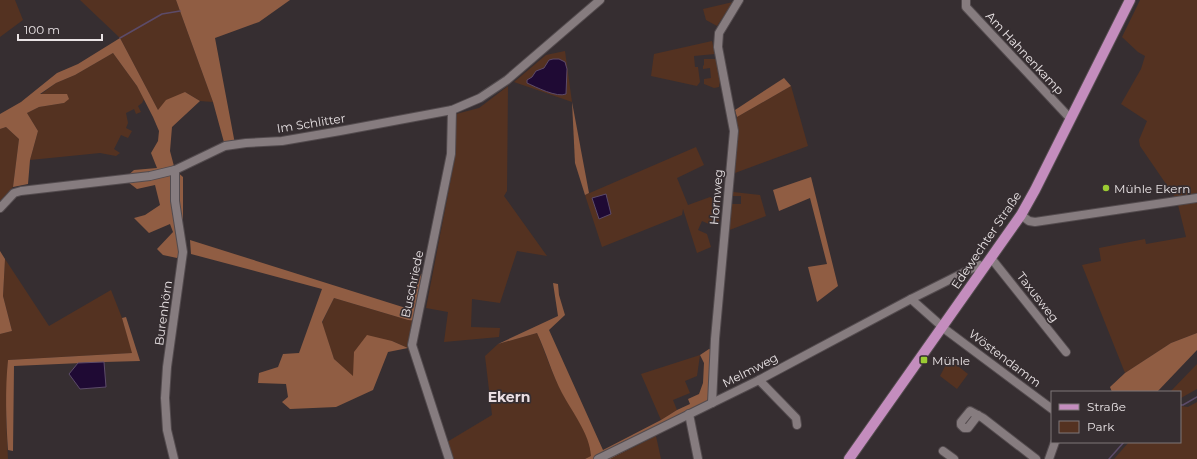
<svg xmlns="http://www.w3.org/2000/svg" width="1197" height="459" viewBox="0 0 1197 459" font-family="Montserrat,sans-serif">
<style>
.green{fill:#543221}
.forest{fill:#905d43}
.water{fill:#1f0a34;stroke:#5c4b69}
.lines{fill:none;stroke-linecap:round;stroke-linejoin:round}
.stream{stroke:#5c4b69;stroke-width:1.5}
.minor-casing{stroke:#534b4e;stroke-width:10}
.major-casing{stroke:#534b4e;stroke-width:12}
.minor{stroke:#867c7f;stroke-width:8}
.major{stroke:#c48dbe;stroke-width:10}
.poi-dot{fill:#9bcb33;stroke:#362e31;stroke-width:1.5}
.labels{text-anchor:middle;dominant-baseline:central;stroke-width:3.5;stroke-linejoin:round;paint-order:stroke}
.street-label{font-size:12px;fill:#e9e3e5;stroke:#362e31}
.poi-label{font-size:12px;fill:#e9e3e5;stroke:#362e31;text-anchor:start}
.quarter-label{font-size:14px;font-weight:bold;fill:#eadee2;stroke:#362e31}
</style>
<rect width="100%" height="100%" fill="#362e31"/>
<!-- green -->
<g class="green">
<polygon points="0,0 15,0 23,20 0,37"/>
<polygon points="80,0 176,0 213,102 200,101 185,92 158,110 120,38"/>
<polygon points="1140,0 1197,0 1197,193 1175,197 1140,146 1139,140 1147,121 1121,104 1141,69 1145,56 1138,52 1122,37"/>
<polygon points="733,2 717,26 706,20 703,9"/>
<polygon points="712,41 715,54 694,56 695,67 698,67 700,82 697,86 651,76 654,54"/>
<polygon points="565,51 572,102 514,82 546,55"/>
<polygon points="113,53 137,86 144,99 142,103 138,106 141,112 136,114 134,109 126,113 128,123 126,128 132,131 128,138 121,135 114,149 120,153 116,156 100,153 30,160 38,131 27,113 39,107 64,103 40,95 56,83 75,75"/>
<polygon points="704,59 716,59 720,81 719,87 714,88 704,84 704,79 711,78 710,68 703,69 703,66 704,65"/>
<polygon points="508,86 507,191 504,196 547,256 517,251 500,303 472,299 471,327 500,328 499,337 444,342 448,312 426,308 455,158 456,114 479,108"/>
<polygon points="791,86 808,146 735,173 737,117"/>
<polygon points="6,127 19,139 13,187 0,201 0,129"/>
<polygon points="696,147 704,165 677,178 688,205 710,197 720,202 719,223 711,225 702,221 698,230 707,234 711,247 697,253 683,209 682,215 602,247 585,195"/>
<polygon points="733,192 760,195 766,216 727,231 731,204 741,204 741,196 733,196"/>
<polygon points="1197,202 1197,333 1171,343 1125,373 1082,265 1101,261 1099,248 1145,239 1146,244 1186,237 1178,205"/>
<polygon points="5,259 49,326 111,290 122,318 133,353 8,360 6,418 8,459 0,459 0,334 12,331 3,296"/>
<polygon points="334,298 408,320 417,321 414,351 409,353 408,348 392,341 353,377 334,359 322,323"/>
<path d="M 537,333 C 545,351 551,372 561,390 C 571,410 590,433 592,456 L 585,459 L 452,459 L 447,442 L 492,415 L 485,356 L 498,344 Z"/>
<polygon points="700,355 697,376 685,381 690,393 673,400 677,410 661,420 641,374"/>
<polygon points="949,359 968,374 957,389 940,376"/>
<polygon points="1197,364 1197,389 1181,398 1180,392 1170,392"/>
<polygon points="1197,402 1197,459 1114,459 1129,442 1180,442 1180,406 1188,407"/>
<polygon points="656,436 661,459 610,459"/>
</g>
<!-- forest -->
<g class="forest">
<polygon points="176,0 290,0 259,22 215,38 235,144 225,146 213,102"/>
<polygon points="120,38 158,110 166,100 185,92 200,101 172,127 170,151 175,170 183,177 183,252 177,258 163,255 157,249 173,232 170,224 149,233 134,218 145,215 160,205 155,185 137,189 124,179 134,170 157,168 151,153 158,141 159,131 153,117 137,86 113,53 75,75 56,83 40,94 67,94 69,99 64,103 39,107 27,113 38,131 30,160 28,184 13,187 19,139 6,127 0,129 0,114 21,102 57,73 78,64"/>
<polygon points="784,78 791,86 737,117 735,110"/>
<polygon points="572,102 589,193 585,195 575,163"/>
<polygon points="811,177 838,286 817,302 808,267 827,264 810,198 779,211 773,190"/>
<polygon points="190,240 409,309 421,274 426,277 417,321 408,320 334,298 322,322 334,359 353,376 354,352 367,335 392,341 408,348 388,352 373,390 336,407 290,409 282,402 288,397 286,384 258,383 259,373 278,367 283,354 299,353 322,289 191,254"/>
<polygon points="0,251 5,259 3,296 12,331 0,334"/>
<path d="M 553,283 L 558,284 L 559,295 L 565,315 L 549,330 L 603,450 L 661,420 L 677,410 L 690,404 L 688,399 L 699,394 L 703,383 L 704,363 L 700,355 L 709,349 L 715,350 L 712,403 L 711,408 L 676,424 L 610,459 L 585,459 L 591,456 C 590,434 572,412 562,393 C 552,374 546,352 537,333 L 498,344 L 558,316 Z"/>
<path d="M 126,317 L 140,361 L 104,362 L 14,366 L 13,451 L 8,450 C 6,420 5,390 8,360 L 132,353 L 122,318 Z"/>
<polygon points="1197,333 1197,350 1157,392 1112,392 1110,387 1125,373 1171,343"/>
</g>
<!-- water -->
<g class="water">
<path d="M 553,59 L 559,59 L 565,62 L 567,69 L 566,94 C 557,98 536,87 527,83 L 527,80 L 532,77 L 536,71 L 544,68 L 549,60 Z"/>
<polygon points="606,194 611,214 599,219 592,198"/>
<polygon points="104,362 106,387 80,389 69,374 78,363"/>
</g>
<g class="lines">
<!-- stream -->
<g class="stream">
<polyline points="120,38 162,14 180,11"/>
<polyline points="1180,405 1183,405 1197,397"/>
<polyline points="1109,459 1124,442"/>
</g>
<defs>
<g id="minor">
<polyline points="966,0 966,7 1067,115 1071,118"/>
<polyline points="0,208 14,193 21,191 150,176 175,170 225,146 246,143 282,141 340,131 452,110 480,98 507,80 600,0"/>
<polyline points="1021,215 1029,221 1035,222 1197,198"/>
<polyline points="991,258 1066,352"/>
<polyline points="911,299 946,330 1052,409"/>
<polyline points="759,380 796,418 797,425"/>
<polyline points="712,403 715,339 734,131 718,47 719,33 739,0"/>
<polyline points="689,414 698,459"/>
<polyline points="978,415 968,428 964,428 961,425 961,422 970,411 983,418 1036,459"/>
<polyline points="943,451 954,459"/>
<polyline points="174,459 167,430 165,398 167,367 183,252 175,201 175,170"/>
<polyline points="449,459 412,345 451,154 452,110"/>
<polyline points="598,459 759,380 911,299 979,265"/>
<polyline points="1049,459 1055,442"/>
</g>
<polyline id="major" points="849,459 1021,215 1035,190 1130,0"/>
</defs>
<!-- minor casing -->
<use href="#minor" class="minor-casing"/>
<!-- major casing -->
<use href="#major" class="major-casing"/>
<!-- minor -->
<use href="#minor" class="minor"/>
<!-- major -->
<use href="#major" class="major"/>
</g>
<!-- markers -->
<g class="poi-dot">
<circle cx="1106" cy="188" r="4"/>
<rect x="920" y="356" width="8" height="8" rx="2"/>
</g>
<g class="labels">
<!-- street labels -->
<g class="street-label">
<text transform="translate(1025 53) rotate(47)">Am Hahnenkamp</text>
<text transform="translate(311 123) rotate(-9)">Im Schlitter</text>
<text transform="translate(716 197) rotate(-85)">Hornweg</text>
<text transform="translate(986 240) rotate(-56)">Edewechter Straße</text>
<text transform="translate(412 284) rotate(-78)">Buschriede</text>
<text transform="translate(1038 297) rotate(52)">Taxusweg</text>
<text transform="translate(163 313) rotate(-82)">Burenhörn</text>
<text transform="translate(1005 358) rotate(37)">Wöstendamm</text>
<text transform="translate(750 370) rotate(-27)">Melmweg</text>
</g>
<!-- poi labels -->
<g class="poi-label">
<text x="1114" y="188">Mühle Ekern</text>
<text x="932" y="360">Mühle</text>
</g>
<!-- quarter labels -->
<g class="quarter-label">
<text x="509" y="397">Ekern</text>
</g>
</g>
<!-- legend -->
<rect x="1051" y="391" width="130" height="52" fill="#362e31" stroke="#7e7679"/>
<rect x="1059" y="404" width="20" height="6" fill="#c48dbe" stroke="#7e7679"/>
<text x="1087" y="411" font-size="12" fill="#e9e3e5">Straße</text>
<rect x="1059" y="421" width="20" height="12" fill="#543221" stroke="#7e7679"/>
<text x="1087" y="431" font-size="12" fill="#e9e3e5">Park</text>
<!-- scale -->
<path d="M18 34v6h84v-6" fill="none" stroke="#e9e3e5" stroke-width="2"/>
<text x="24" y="34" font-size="12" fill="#e9e3e5" stroke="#362e31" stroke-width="3" paint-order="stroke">100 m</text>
</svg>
